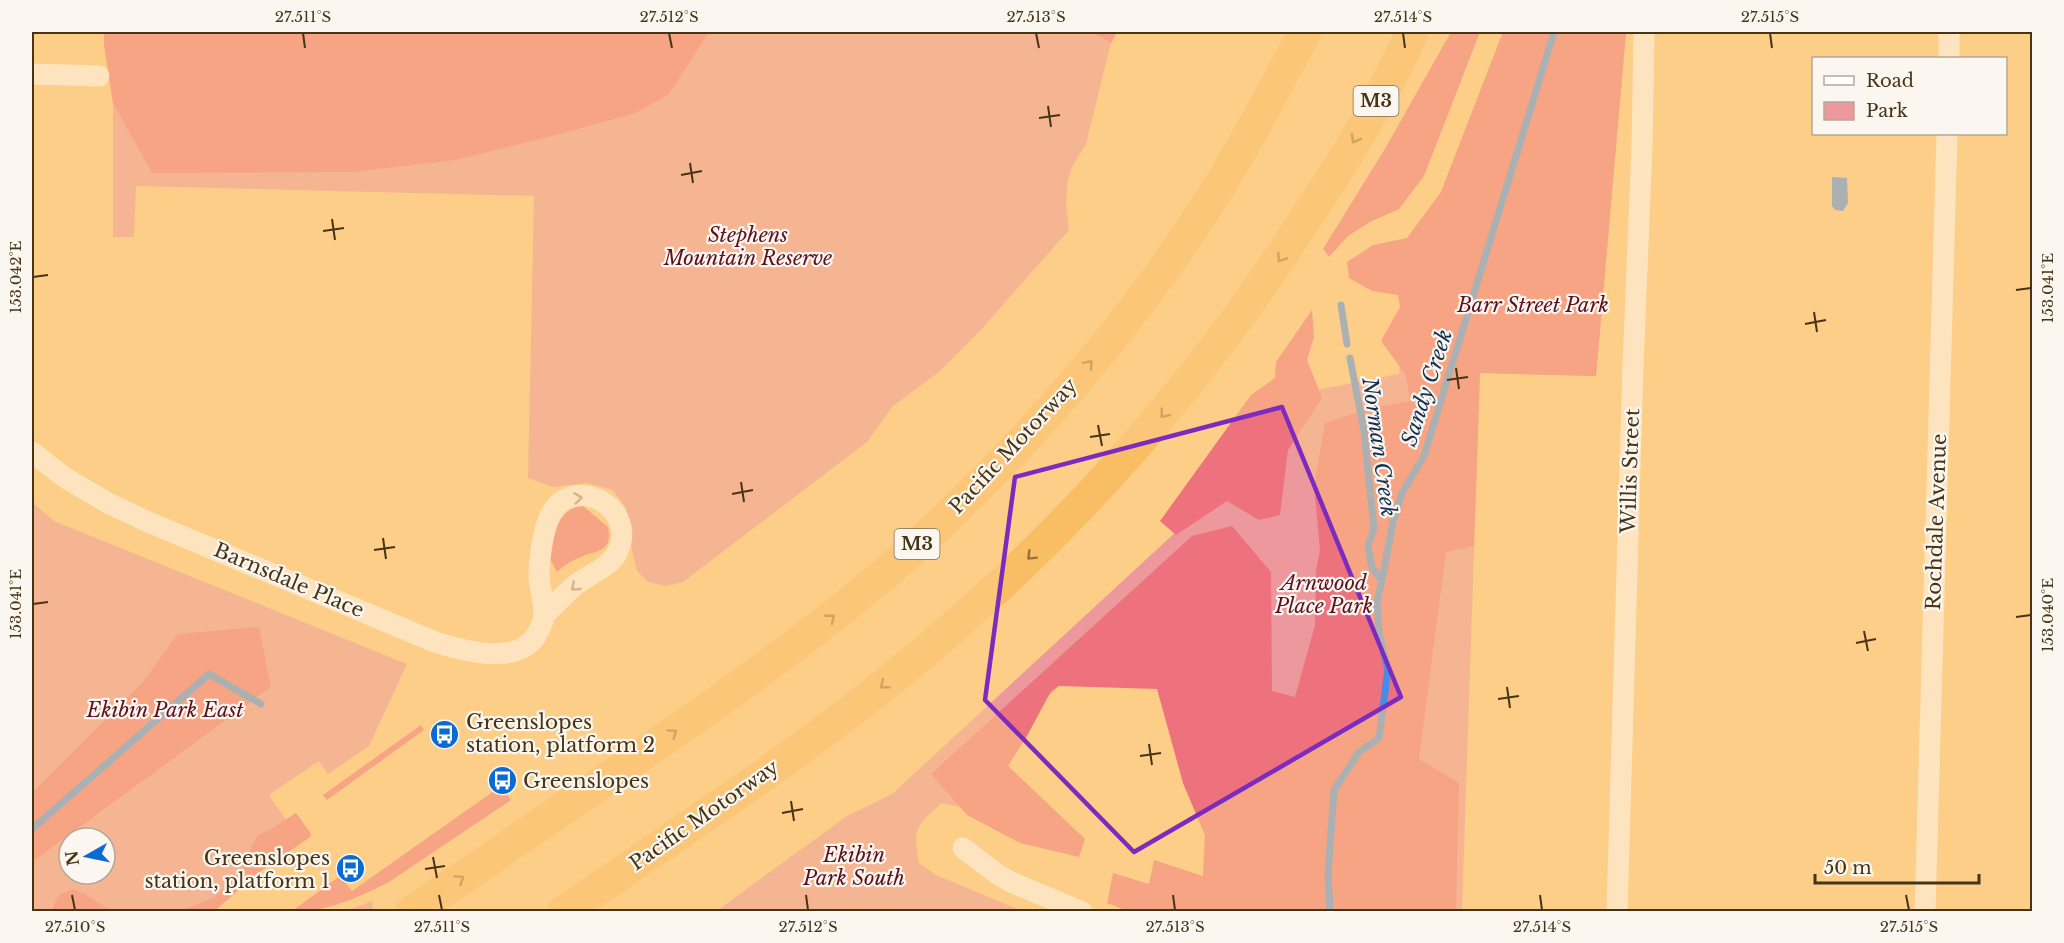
<svg xmlns="http://www.w3.org/2000/svg" width="2064" height="943" viewBox="0 0 2064 943" font-family="'Libre Baskerville',serif">
<style>
.green{fill:#ec989d;fill-rule:evenodd}
.forest{fill:#ee727d}
.water{fill:#478ce6}
.lines{fill:none;stroke-linecap:round;stroke-linejoin:round}
.stream{stroke:#478ce6;stroke-width:7}
.street{stroke:#fff;stroke-width:21}
.highway{stroke:#f9bd63;stroke-width:33}
.oneway{stroke:#977239}
.oneway2{stroke:#a39a8b}
.marked{fill:none;stroke:#7b2cbf;stroke-width:4.5;stroke-linejoin:round}
.ticks{fill:none;stroke:#473417;stroke-width:2}
.labels{text-anchor:middle;dominant-baseline:central;stroke-width:4.5;stroke-linejoin:round;paint-order:stroke}
.shield{fill:#fbf7f0;stroke:#7d6e58;stroke-width:1.5}
.shield-label{font-size:18px;font-weight:bold;fill:#473417}
.park-label{font-size:20px;font-style:italic;fill:#5e101e;stroke:#fbf7f0}
.street-label{font-size:20px;fill:#473417;stroke:#fbf7f0}
.poi-label{font-size:20px;fill:#473417;stroke:#fbf7f0;text-anchor:start}
.water-label{font-size:21px;font-style:italic;fill:#132f53;stroke:#fbf7f0}
.neatline{fill:none;stroke:#473417;stroke-width:2}
.ticks-label{font-size:15px;text-anchor:middle;fill:#473417}
</style>
<rect width="100%" height="100%" fill="#fdce88"/>
<!-- green -->
<g class="green">
<polygon points="104,32 1117,32 1111,43 1086,144 1072,167 1068,180 1066,205 1069,230 979,332 939,372 893,406 867,442 683,582 666,586 648,582 637,571 632,551 626,508 613,490 587,483 553,487 528,478 534,196 136,186 134,237 113,237 113,103 104,44"/>
<path d="M 1503,32 L 1626,32 L 1596,376 L 1480,373 L 1462,911 L 1201,911 L 1205,835 L 1183,783 L 1193,660 L 1091,656 L 983,757 L 964,808 L 942,803 C 917,824 912,829 919,863 L 936,875 L 1022,911 L 715,912 L 847,816 L 892,794 L 1243,470 L 1296,394 L 1399,374 L 1409,275 Z"/>
<path d="M 32,502 L 54,521 L 407,664 L 369,746 L 328,774 L 319,761 L 269,795 L 286,820 L 296,813 L 311,834 L 310,837 L 261,871 L 214,911 L 32,911 ZM 69,838 L 105,838 L 105,874 L 69,874 Z"/>
<polygon points="372,901 373,908 368,911 346,911"/>
</g>
<!-- forest -->
<g class="forest">
<polygon points="104,32 709,32 669,94 636,113 556,135 456,160 352,172 152,173 113,103 104,44"/>
<polygon points="1092,32 1117,32 1111,43"/>
<polygon points="1451,32 1480,32 1424,176 1399,209 1370,222 1348,236 1329,257 1323,249 1386,147"/>
<polygon points="1503,32 1626,32 1596,376 1480,373 1474,546 1446,552 1419,759 1459,783 1456,911 1130,912 1107,903 1113,873 1149,884 1154,860 1203,876 1205,835 1183,783 1157,689 1059,686 1051,691 1027,736 1008,766 1085,839 1079,857 1020,843 967,815 931,774 1192,536 1232,526 1271,572 1272,691 1295,697 1315,625 1316,571 1320,550 1314,485 1325,423 1371,408 1410,401 1406,375 1381,341 1400,307 1398,295 1372,291 1349,278 1347,262 1373,245 1407,238 1441,192"/>
<polygon points="1312,310 1314,337 1307,360 1322,398 1288,450 1280,515 1259,520 1227,501 1176,535 1160,521 1251,395 1275,378 1276,362"/>
<path d="M 583,506 L 608,527 C 613,552 598,550 581,557 C 572,560 564,565 557,572 L 549,557 C 553,537 558,507 583,506 Z"/>
<polygon points="259,627 271,687 36,859 32,859 32,793 142,683 178,634"/>
<polygon points="421,725 424,730 327,800 323,795"/>
<path d="M 501,786 L 511,800 L 389,882 C 357,898 328,912 292,911 L 340,876 L 352,891 Z"/>
<polygon points="296,813 311,834 310,837 261,871 214,911 180,911 213,898 243,871 244,860 258,835 269,830"/>
<path d="M 73,889 C 88,894 100,905 114,911 L 53,911 C 54,898 61,892 73,889 Z"/>
</g>
<!-- water -->
<polygon class="water" points="1832,177 1847,178 1848,203 1843,211 1835,210 1832,206"/>
<g class="lines">
<!-- stream -->
<g class="stream">
<polyline points="1341,305 1347,344"/>
<polyline points="1382,580 1393,522 1402,493 1424,456 1554,32"/>
<polyline points="32,829 209,674 261,704"/>
<polyline points="1330,912 1328,875 1334,790 1359,752 1379,738 1388,669 1379,634 1377,601 1382,580 1372,568 1368,546 1374,528 1370,490 1364,431 1350,358"/>
</g>
<!-- street -->
<g class="street">
<polyline points="1949,58 1949,32"/>
<polyline points="32,74 99,76"/>
<path d="M 32,452 L 64,477 L 108,503 L 146,521 L 435,642 C 464,651 523,668 539,630 C 542,625 544,619 544,613 C 544,601 540,589 539,577 C 539,560 543,528 551,514 C 573,473 640,507 617,553 C 608,569 587,575 574,586 C 564,595 554,606 544,615"/>
<polyline points="963,848 997,874 1011,882 1082,912"/>
<polyline points="1617,912 1633,366 1642,147 1644,32"/>
<polyline points="1925,912 1947,134"/>
</g>
<!-- highway -->
<g class="highway">
<path d="M 412,912 C 509,846 606,780 702,713 C 785,654 868,593 942,522 C 1046,423 1142,310 1218,188 C 1250,137 1277,84 1305,32"/>
<path d="M 564,912 C 671,838 782,767 884,685 C 1049,554 1186,403 1301,226 C 1342,164 1382,100 1412,32"/>
</g>
</g>
<!-- one-way arrows -->
<defs><path id="oneway-chevron" d="M-2-3.5L2.5 0L-2 3.5" fill="none" stroke-width="1.6" stroke-linecap="round" stroke-linejoin="round" transform="scale(1.5)"/></defs>
<g class="oneway">
<use href="#oneway-chevron" transform="translate(1355 139) rotate(119)"/>
<use href="#oneway-chevron" transform="translate(1281 258) rotate(123)"/>
<use href="#oneway-chevron" transform="translate(1089 364) rotate(-50)"/>
<use href="#oneway-chevron" transform="translate(1164 414) rotate(129)"/>
<use href="#oneway-chevron" transform="translate(1031 556) rotate(135)"/>
<use href="#oneway-chevron" transform="translate(831 618) rotate(-39)"/>
<use href="#oneway-chevron" transform="translate(884 685) rotate(141)"/>
<use href="#oneway-chevron" transform="translate(673 733) rotate(-35)"/>
<use href="#oneway-chevron" transform="translate(460 879) rotate(-34)"/>
</g>
<g class="oneway2">
<use href="#oneway-chevron" transform="translate(578 498) rotate(-7)"/>
<use href="#oneway-chevron" transform="translate(575 587) rotate(139)"/>
</g>
<!-- marked area -->
<path d="M0 0H2064V943H0ZM 1282,407 L 1401,697 L 1134,852 L 985,700 L 1015,477 Z" fill="#fdce88" fill-opacity=".55" fill-rule="evenodd"/>
<path class="marked" d="M 1282,407 L 1401,697 L 1134,852 L 985,700 L 1015,477 Z"/>
<!-- ticks -->
<path class="ticks" d="M 303,33 L 305,48M 669,33 L 672,48M 1036,33 L 1039,48M 1403,33 L 1405,48M 1770,33 L 1772,48M 1048,106 L 1051,127M 1039,118 L 1060,115M 690,163 L 693,183M 681,175 L 702,171M 332,219 L 335,240M 323,231 L 344,228M 33,277 L 48,275M 2016,290 L 2031,288M 1814,312 L 1817,332M 1805,324 L 1826,320M 1456,368 L 1459,389M 1447,380 L 1468,377M 1098,425 L 1102,446M 1090,437 L 1110,434M 741,482 L 744,502M 732,494 L 753,490M 383,538 L 386,559M 374,550 L 395,547M 33,604 L 48,602M 2016,617 L 2031,615M 1864,631 L 1868,651M 1856,643 L 1876,639M 1507,687 L 1510,708M 1498,699 L 1519,696M 1149,744 L 1152,765M 1140,756 L 1161,753M 791,801 L 794,821M 782,813 L 803,809M 433,857 L 437,878M 425,869 L 445,866M 72,895 L 75,910M 439,895 L 442,910M 806,895 L 808,910M 1173,895 L 1175,910M 1540,895 L 1542,910M 1906,895 L 1909,910"/>
<!-- icons -->
<defs>
<symbol id="bus-disc" viewBox="-11 -11 22 22"><circle r="9.5" fill="#096bd3" stroke="#fbf7f0"/><path d="M-5-6H5V4H4V6H2V4H-2V6H-4V4H-5ZM-3.5-4V0h7V-4ZM-3.5 1.2v1.5H-2V1.2ZM2 1.2v1.5H3.5V1.2Z" fill="#fff"/></symbol>
</defs>
<g fill-rule="evenodd">
<use href="#bus-disc" x="428" y="718" width="33" height="33"/>
<use href="#bus-disc" x="486" y="764" width="33" height="33"/>
<use href="#bus-disc" x="334" y="852" width="33" height="33"/>
</g>
<g class="labels">
<!-- shield labels -->
<g class="shield">
<rect x="1353.5" y="86" width="45" height="30" rx="4.5"/>
<rect x="894.5" y="529" width="45" height="30" rx="4.5"/>
</g>
<g class="shield-label">
<text x="1376" y="101">M3</text>
<text x="917" y="544">M3</text>
</g>
<!-- park labels -->
<g class="park-label">
<text x="748" y="235">Stephens<tspan x="748" dy="23">Mountain Reserve</tspan></text>
<text x="1533" y="305">Barr Street Park</text>
<text x="1324" y="583">Arnwood<tspan x="1324" dy="23">Place Park</tspan></text>
<text x="165" y="710">Ekibin Park East</text>
<text x="854" y="855">Ekibin<tspan x="854" dy="23">Park South</tspan></text>
</g>
<!-- street labels -->
<g class="street-label">
<text transform="translate(1013 446) rotate(-47)">Pacific Motorway</text>
<text transform="translate(1630 471) rotate(-88)">Willis Street</text>
<text transform="translate(1936 522) rotate(-88)">Rochdale Avenue</text>
<text transform="translate(289 580) rotate(23)">Barnsdale Place</text>
<text transform="translate(704 815) rotate(-35)">Pacific Motorway</text>
</g>
<!-- poi labels -->
<g class="poi-label">
<text x="466" y="722">Greenslopes<tspan x="466" dy="23">station, platform 2</tspan></text>
<text x="523" y="781">Greenslopes</text>
<text x="330" y="858" text-anchor="end">Greenslopes<tspan x="330" dy="23">station, platform 1</tspan></text>
</g>
<!-- water labels -->
<g class="water-label">
<text transform="translate(1427 388) rotate(-72)">Sandy Creek</text>
<text transform="translate(1379 447) rotate(82)">Norman Creek</text>
</g>
</g>
<!-- border -->
<rect width="2064" height="943" fill="none" stroke="#fbf7f0" stroke-width="66"/>
<!-- legend -->
<rect x="1812" y="57" width="195" height="78" fill="#fbf7f0" stroke="#b3a999" stroke-width="1.5"/>
<rect x="1824" y="76" width="30" height="9" fill="#ffffff" stroke="#b3a999" stroke-width="1.5"/>
<text x="1866" y="87" font-size="18" fill="#473417">Road</text>
<rect x="1824" y="102" width="30" height="18" fill="#ec989d" stroke="#b3a999" stroke-width="1.5"/>
<text x="1866" y="117" font-size="18" fill="#473417">Park</text>
<!-- north arrow -->
<g transform="translate(87 856) rotate(261)"><circle r="28" fill="#fbf7f0" stroke="#b3a999" stroke-width="1.5"/>
<path d="M0-4.5L10 22L0 15L-10 22Z" fill="#096bd3"/>
<text y="-9" font-size="16" font-weight="bold" text-anchor="middle" fill="#473417">N</text>
</g>
<!-- scale -->
<path d="M1815 874v9h164v-9" fill="none" stroke="#473417" stroke-width="3"/>
<text x="1824" y="874" font-size="18" fill="#473417" stroke="#fbf7f0" stroke-width="4.5" paint-order="stroke">50 m</text>
<rect x="33" y="33" width="1998" height="877" class="neatline"/>
<g class="ticks-label">
<text x="303" y="22">27.511°S</text>
<text x="669" y="22">27.512°S</text>
<text x="1036" y="22">27.513°S</text>
<text x="1403" y="22">27.514°S</text>
<text x="1770" y="22">27.515°S</text>
<text transform="translate(16 277) rotate(-90)" y="5">153.042°E</text>
<text transform="translate(2048 288) rotate(-90)" y="5">153.041°E</text>
<text transform="translate(16 604) rotate(-90)" y="5">153.041°E</text>
<text transform="translate(2048 615) rotate(-90)" y="5">153.040°E</text>
<text x="75" y="932">27.510°S</text>
<text x="442" y="932">27.511°S</text>
<text x="808" y="932">27.512°S</text>
<text x="1175" y="932">27.513°S</text>
<text x="1542" y="932">27.514°S</text>
<text x="1909" y="932">27.515°S</text>
</g>
</svg>
